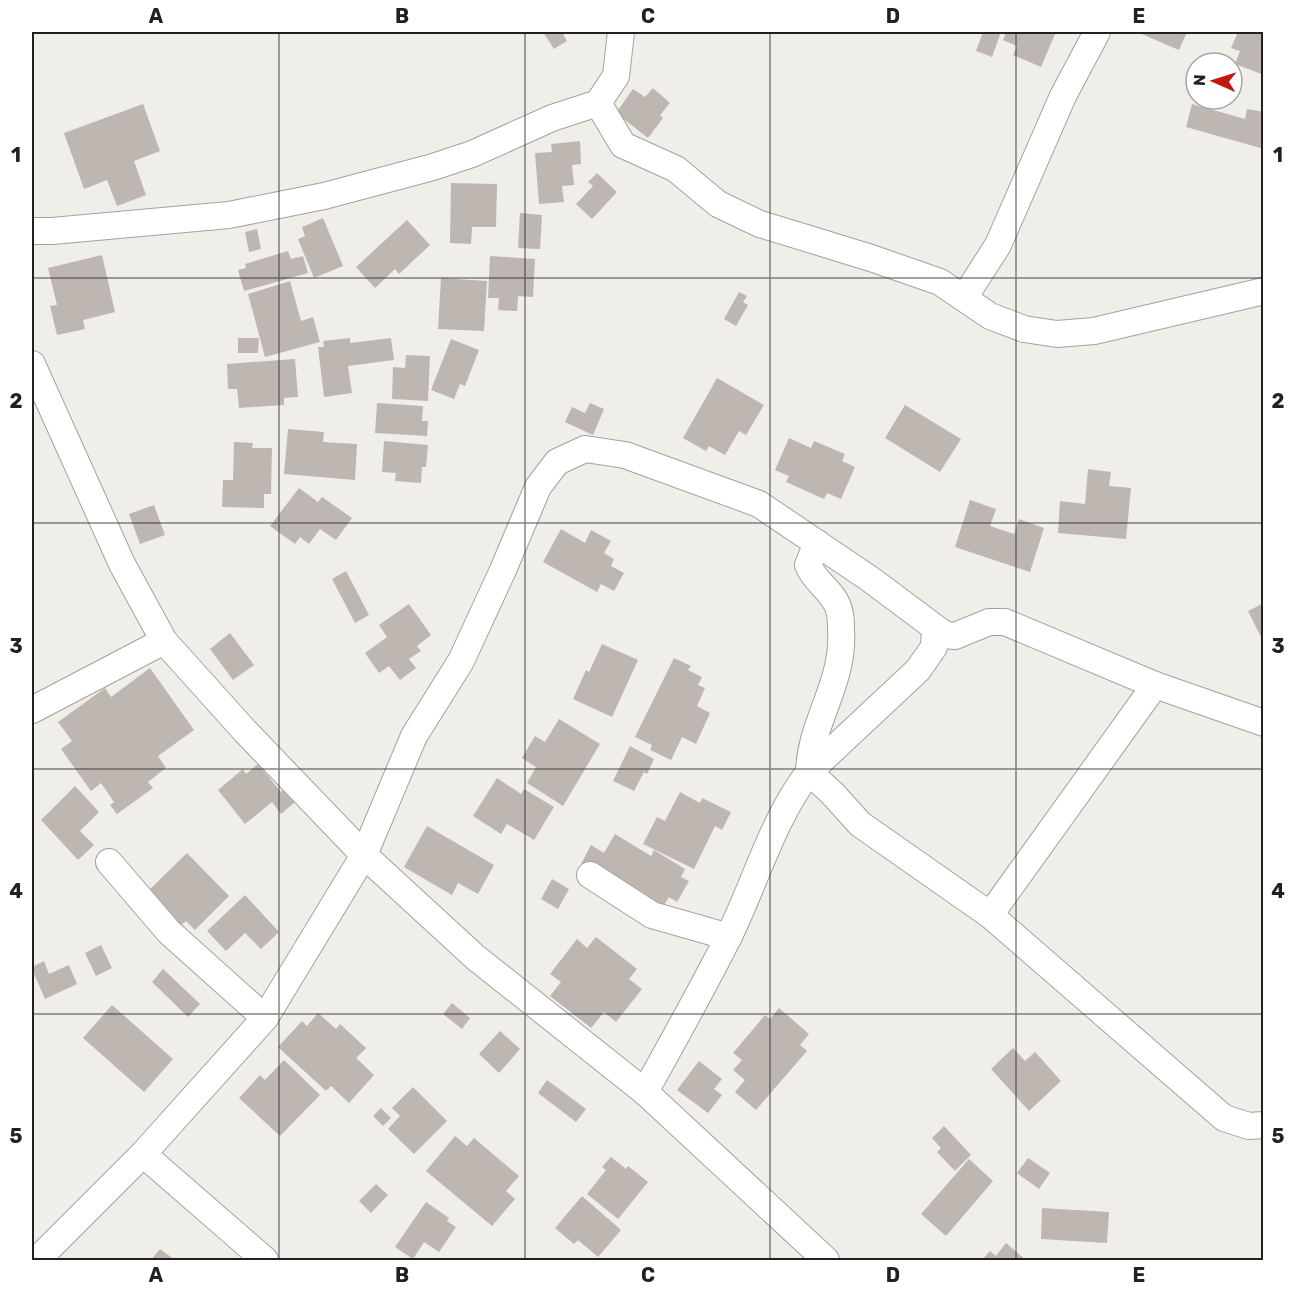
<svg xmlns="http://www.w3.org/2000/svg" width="1295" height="1292" viewBox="0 0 1295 1292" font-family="Rubik,sans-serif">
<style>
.building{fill:#beb7b1}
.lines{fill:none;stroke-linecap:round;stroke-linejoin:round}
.street-casing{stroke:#a2a2a2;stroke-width:28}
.street{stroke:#fff;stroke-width:26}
.grid{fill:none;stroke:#212121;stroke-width:1.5;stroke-opacity:0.55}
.neatline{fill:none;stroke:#212121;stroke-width:2}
.grid-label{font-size:20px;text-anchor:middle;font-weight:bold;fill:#212121}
</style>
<rect width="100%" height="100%" fill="#f0eee8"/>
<!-- building -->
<g class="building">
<polygon points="543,32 562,32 567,41 554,49"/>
<polygon points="983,32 1001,32 992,57 976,51"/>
<polygon points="1006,32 1056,32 1041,67 1013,55 1017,46 1003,40"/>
<polygon points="1137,32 1187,32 1179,50"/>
<polygon points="1238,32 1264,32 1264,75 1235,64 1240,51 1231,48"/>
<polygon points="653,88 670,103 660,115 663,118 648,138 616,113 633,89 645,97"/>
<polygon points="143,104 160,151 134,161 146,195 117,206 107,180 84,189 64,133"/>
<polygon points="1192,104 1245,119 1247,109 1264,112 1264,149 1186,127"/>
<polygon points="580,141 581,164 572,165 574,185 562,186 564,202 539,204 535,153 552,152 551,144"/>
<polygon points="597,173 617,192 592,219 576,204 593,186 588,182"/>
<polygon points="451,183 497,184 496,227 472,227 471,244 450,243"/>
<polygon points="520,213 542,215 540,249 518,248"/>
<polygon points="323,218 343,266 314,278 298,239 305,236 302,227"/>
<polygon points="407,220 430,245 399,274 395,269 375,288 356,267"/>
<polygon points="257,229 261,249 249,252 245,232"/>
<polygon points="288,251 291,259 303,256 308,273 244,291 238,270 246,268 245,264"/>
<polygon points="102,255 115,312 83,320 85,329 57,335 50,306 57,305 48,268"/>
<polygon points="490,256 535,259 533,297 518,296 517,311 498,310 499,298 488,298"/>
<polygon points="441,278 487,281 484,331 438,329"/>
<polygon points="290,281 301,321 313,317 320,342 265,357 248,294"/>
<polygon points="739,292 747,296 743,302 748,305 736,326 724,319"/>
<polygon points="238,338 259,338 258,353 238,353"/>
<polygon points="350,338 350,343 391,338 394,360 348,366 352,393 324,397 318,347 324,347 323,341"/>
<polygon points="451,339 479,350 465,386 460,384 454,399 431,390"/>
<polygon points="406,355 430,356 428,401 392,399 393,367 405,368"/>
<polygon points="295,359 298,397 284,398 284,405 239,408 237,389 228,389 227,364"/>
<polygon points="717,378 764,405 746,435 739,431 725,455 709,446 706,451 683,438"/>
<polygon points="377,403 423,406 422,421 428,421 427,436 375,433"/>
<polygon points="590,403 604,409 593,435 565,422 572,407 585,413"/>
<polygon points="905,405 961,439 940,472 885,438"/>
<polygon points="288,429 324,432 323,442 357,444 355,480 284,474"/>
<polygon points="789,438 811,448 814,441 845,454 842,461 855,467 841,499 827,493 824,499 786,482 789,476 775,470"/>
<polygon points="384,441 428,445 426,467 422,467 421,483 395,481 396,473 382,472"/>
<polygon points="234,442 253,443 252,448 272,448 271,494 264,494 264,508 222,507 223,480 233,480"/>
<polygon points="1088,469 1111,472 1109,486 1131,488 1126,539 1058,533 1060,501 1085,504"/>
<polygon points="299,488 318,502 322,497 352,518 336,540 320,529 309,544 300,537 295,544 270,526"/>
<polygon points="970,500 996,509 990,526 1014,534 1019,519 1044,528 1030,572 955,547"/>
<polygon points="154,505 165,535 140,544 129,514"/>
<polygon points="561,529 585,543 591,530 611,541 604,553 614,559 611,566 624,573 614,591 601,584 597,592 543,562"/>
<polygon points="346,571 369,615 355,623 332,579"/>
<polygon points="1264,603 1264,643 1248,611"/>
<polygon points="409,604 431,635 417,646 421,651 409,659 416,668 400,680 389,666 379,673 365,653 387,637 379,625"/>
<polygon points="230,633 254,665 233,680 210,649"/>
<polygon points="602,644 638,660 612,717 573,699 586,670 589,672"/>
<polygon points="674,658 691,666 688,670 702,677 698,685 705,688 697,706 710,713 696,744 682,737 671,760 650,750 652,745 635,737"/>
<polygon points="150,668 194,730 158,756 166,768 148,782 153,788 117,814 110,805 114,802 101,783 91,791 61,749 72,741 58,722 105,688 111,697"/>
<polygon points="559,719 600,744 563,806 527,783 536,767 522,758 535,736 545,742"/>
<polygon points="630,746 654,759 647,774 644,772 634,791 613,781"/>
<polygon points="258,764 281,792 291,784 302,796 281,814 272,802 245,824 218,790 243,769 246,774"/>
<polygon points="497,778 521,794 524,789 554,807 534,840 507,824 501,834 473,816"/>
<polygon points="75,786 99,812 80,831 94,845 78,860 41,820"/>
<polygon points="680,792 700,803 702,798 731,812 722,830 715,826 694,869 643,844 657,817 665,821"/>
<polygon points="427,826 494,865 478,894 458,883 452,895 404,867"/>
<polygon points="615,834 651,856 654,850 685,869 681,877 689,881 677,902 669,897 661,910 581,864 591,845 604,853"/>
<polygon points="187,853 229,896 195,930 186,921 176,930 143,896"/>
<polygon points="552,879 569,889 558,909 541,899"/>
<polygon points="245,895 279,932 261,949 245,933 226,951 207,931"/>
<polygon points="596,937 637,969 629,979 642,989 616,1022 604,1012 591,1028 550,996 561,982 550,974 577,939 587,948"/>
<polygon points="101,945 112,968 96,976 85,953"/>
<polygon points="44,961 49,974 69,965 77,984 45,999 32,969 32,967"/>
<polygon points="163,969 200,1004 188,1017 152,982"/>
<polygon points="452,1003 470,1018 462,1029 443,1014"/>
<polygon points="112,1005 173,1059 144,1092 83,1038"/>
<polygon points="779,1008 809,1034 800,1045 807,1051 756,1110 735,1092 745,1080 733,1070 742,1060 733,1053 765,1015 770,1019"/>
<polygon points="318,1013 336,1029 340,1024 366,1048 356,1058 374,1075 349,1103 331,1086 326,1091 278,1047 302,1021 307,1026"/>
<polygon points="500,1031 520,1049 499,1073 479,1054"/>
<polygon points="1013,1048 1025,1061 1035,1052 1061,1081 1029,1111 991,1069"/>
<polygon points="284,1060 320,1095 280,1136 239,1098 260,1075 265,1080"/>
<polygon points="699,1061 722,1079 714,1089 722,1095 708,1113 677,1090"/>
<polygon points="547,1080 586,1109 576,1122 538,1093"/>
<polygon points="413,1087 447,1121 414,1154 388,1129 400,1116 392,1108"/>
<polygon points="381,1108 391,1118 383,1126 373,1116"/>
<polygon points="944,1126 971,1155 955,1171 937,1152 941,1148 932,1138"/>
<polygon points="455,1136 467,1146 474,1138 519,1176 506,1191 515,1199 492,1226 426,1171"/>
<polygon points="611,1157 626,1169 628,1166 648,1182 618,1219 587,1194 606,1170 602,1167"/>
<polygon points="1028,1158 1050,1173 1039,1189 1017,1173"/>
<polygon points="969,1159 993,1181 946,1236 921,1214"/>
<polygon points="376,1184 388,1195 371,1213 359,1201"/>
<polygon points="582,1196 621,1230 598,1257 578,1240 574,1244 555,1228"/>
<polygon points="426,1202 449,1218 447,1221 456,1227 439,1252 424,1242 413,1259 395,1247"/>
<polygon points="1042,1208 1109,1212 1107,1243 1041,1239"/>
<polygon points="1006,1243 1026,1260 982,1260 990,1251 996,1256"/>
<polygon points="160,1249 175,1260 151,1260"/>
</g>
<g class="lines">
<defs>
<g id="street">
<polyline points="621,32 616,76 598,103 623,145 676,169 718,204 760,224 871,258 940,282 990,316 1024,329 1057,334 1094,331 1264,291"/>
<polyline points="32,231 52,231 229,215 324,196 433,167 472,154 552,118 598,103"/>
<polyline points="964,298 998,245 1063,96 1097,32"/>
<polyline points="32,364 122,564 164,641 245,731 364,855 475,957 645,1092 826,1260"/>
<path d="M 817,543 L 808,565 C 815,583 834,591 839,610 C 841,616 841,623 841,629 C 845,683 810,722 809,772 L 918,670 L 934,647 L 935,629"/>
<polyline points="32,710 164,641"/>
<polyline points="109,862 169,932 265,1018"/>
<polyline points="590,875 652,915 729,937"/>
<polyline points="990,915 1155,685"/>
<path d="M 645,1092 C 673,1041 702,990 728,938 C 755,884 772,820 809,772 L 832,793 L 860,824 L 990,915 L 1224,1118 L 1249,1126 L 1264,1125"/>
<polyline points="143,1154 265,1260"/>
<polyline points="37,1260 143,1154 265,1018 364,855 414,736 461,661 503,570 538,487 557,462 585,449 625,455 759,504 870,579 945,635 955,636 989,622 1005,622 1155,685 1264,723"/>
</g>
</defs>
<!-- street casing -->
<use href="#street" class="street-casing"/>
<!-- street -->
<use href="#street" class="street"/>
</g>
<!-- grid -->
<path class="grid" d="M 279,32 L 279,1260M 525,32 L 525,1260M 770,32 L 770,1260M 1016,32 L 1016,1260M 32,278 L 1264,278M 32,523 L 1264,523M 32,769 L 1264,769M 32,1014 L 1264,1014"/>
<!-- border -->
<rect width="1295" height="1292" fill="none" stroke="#ffffff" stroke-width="66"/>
<!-- north arrow -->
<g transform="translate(1214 81) rotate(273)"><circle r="28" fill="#ffffff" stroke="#a6a6a6" stroke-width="1.5"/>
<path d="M0-4.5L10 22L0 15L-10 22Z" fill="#c2160f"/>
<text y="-9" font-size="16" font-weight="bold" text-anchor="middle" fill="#212121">N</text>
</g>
<rect x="33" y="33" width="1229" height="1226" class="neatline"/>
<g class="grid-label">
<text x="156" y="23">A</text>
<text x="402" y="23">B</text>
<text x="648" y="23">C</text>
<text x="893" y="23">D</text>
<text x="1139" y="23">E</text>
<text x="16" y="162">1</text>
<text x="1278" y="162">1</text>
<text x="16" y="408">2</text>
<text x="1278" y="408">2</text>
<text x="16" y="653">3</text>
<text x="1278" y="653">3</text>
<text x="16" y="898">4</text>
<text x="1278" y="898">4</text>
<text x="16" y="1143">5</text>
<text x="1278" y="1143">5</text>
<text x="156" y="1282">A</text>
<text x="402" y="1282">B</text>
<text x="648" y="1282">C</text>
<text x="893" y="1282">D</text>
<text x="1139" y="1282">E</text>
</g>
</svg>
